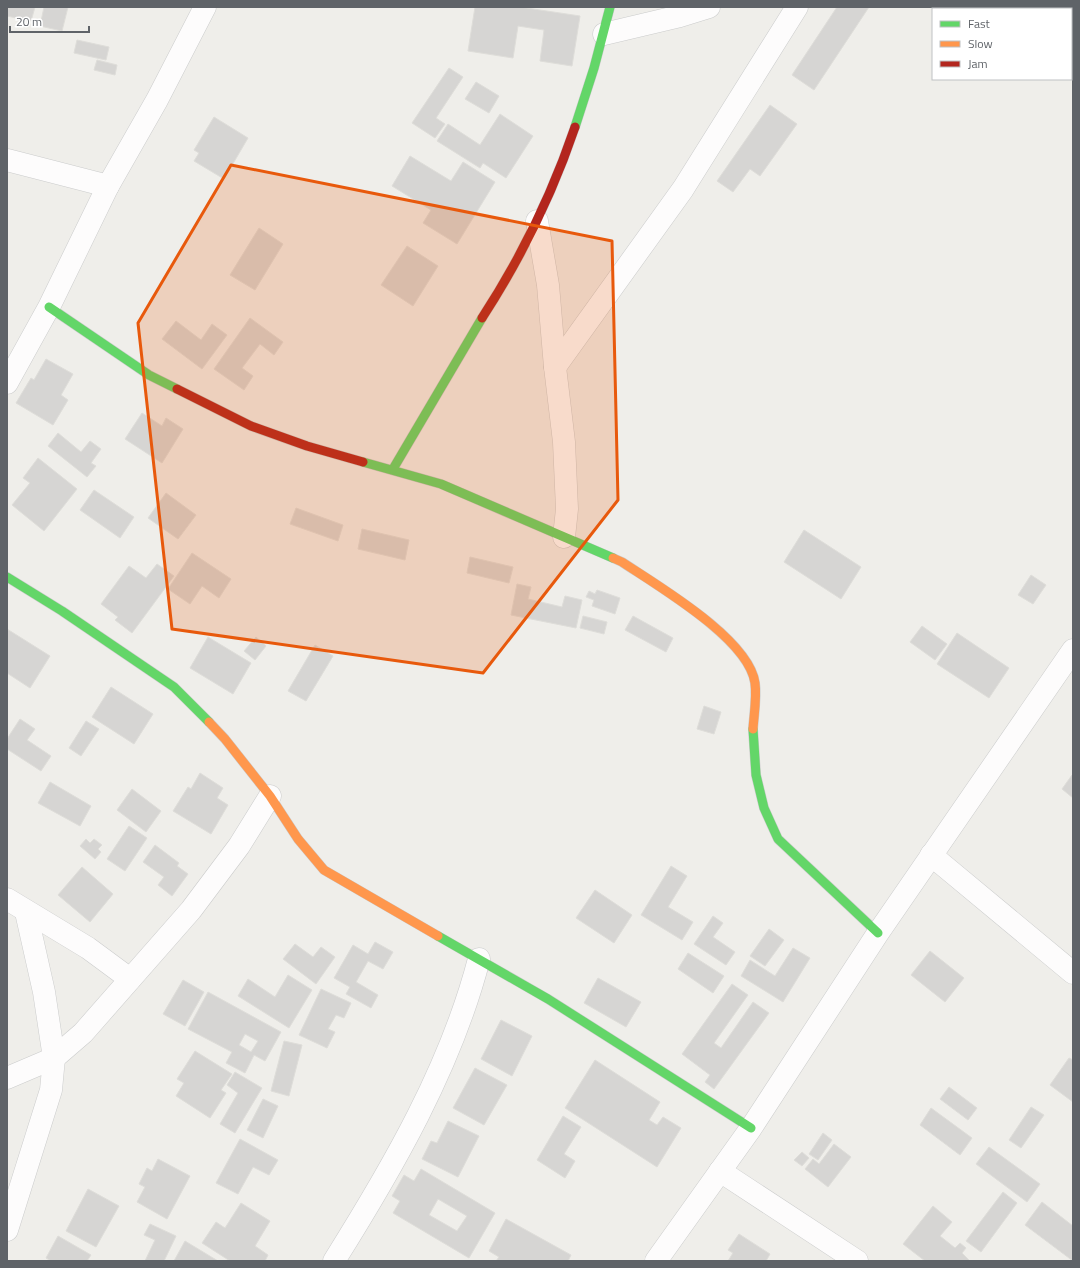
<svg xmlns="http://www.w3.org/2000/svg" width="1080" height="1268" viewBox="0 0 1080 1268" font-family="'Titillium Web',sans-serif">
<style>
.building{fill:#d6d5d3;stroke:#deddd9;fill-rule:evenodd}
.lines{fill:none;stroke-linecap:round;stroke-linejoin:round}
.street-casing{stroke:#cbcccc;stroke-width:23}
.fast-casing{stroke:#cacacb;stroke-width:10}
.slow-casing{stroke:#cacacb;stroke-width:10}
.jam-casing{stroke:#cacacb;stroke-width:10}
.street{stroke:#fdfcfc;stroke-width:22}
.fast{stroke:#63d668;stroke-width:9}
.slow{stroke:#ff974d;stroke-width:9}
.jam{stroke:#b3261e;stroke-width:9}
.marked{fill:#e8590c;fill-opacity:0.2;stroke:#e8590c;stroke-width:3;stroke-linejoin:round}
</style>
<rect width="100%" height="100%" fill="#efeeea"/>
<!-- building -->
<g class="building">
<polygon points="8,7 35,7 31,21 7,16"/>
<polygon points="44,7 68,7 62,31 40,26"/>
<polygon points="475,7 520,7 580,16 572,66 540,61 544,30 518,26 513,58 468,51"/>
<polygon points="837,7 869,7 814,90 792,75"/>
<polygon points="77,40 109,47 106,60 74,53"/>
<polygon points="97,60 117,65 115,75 94,70"/>
<polygon points="449,68 463,77 436,118 445,124 435,138 412,123"/>
<polygon points="476,82 499,96 489,113 465,99"/>
<polygon points="770,105 797,124 760,176 750,169 733,192 717,181"/>
<polygon points="500,114 533,136 506,178 483,163 480,168 437,141 448,124 480,145"/>
<polygon points="214,117 248,138 224,179 194,161 199,153 194,150"/>
<polygon points="410,156 451,181 463,162 495,182 457,244 423,223 431,210 392,186"/>
<polygon points="259,228 283,244 255,290 230,275"/>
<polygon points="407,246 438,266 413,306 381,285"/>
<polygon points="250,318 283,342 274,355 260,344 242,368 253,376 244,390 214,369"/>
<polygon points="176,321 201,340 212,324 227,335 202,369 162,339"/>
<polygon points="46,359 73,374 61,395 68,400 53,425 16,403 31,378 34,380"/>
<polygon points="142,413 162,426 166,418 183,429 162,463 125,439"/>
<polygon points="58,433 81,452 90,441 101,449 91,463 96,466 87,477 48,446"/>
<polygon points="38,458 77,489 44,531 12,505 30,483 23,478"/>
<polygon points="94,490 134,517 120,538 80,510"/>
<polygon points="166,493 196,515 178,539 148,518"/>
<polygon points="296,508 343,525 338,541 290,524"/>
<polygon points="362,529 409,540 405,560 358,549"/>
<polygon points="804,530 861,567 841,599 784,562"/>
<polygon points="192,553 231,579 219,598 202,586 190,604 168,589"/>
<polygon points="470,557 513,567 509,583 467,573"/>
<polygon points="157,564 174,576 132,633 115,620 118,617 101,604 129,566 146,578"/>
<polygon points="1031,575 1046,585 1033,604 1018,595"/>
<polygon points="517,584 531,587 528,599 562,607 565,596 582,600 576,628 511,615"/>
<polygon points="597,590 620,598 615,614 592,606 594,600 586,597 589,591 595,594"/>
<polygon points="583,616 607,622 604,634 580,628"/>
<polygon points="633,616 673,638 666,652 625,630"/>
<polygon points="922,626 947,644 935,660 910,642"/>
<polygon points="7,629 50,656 30,688 7,673"/>
<polygon points="957,633 1009,668 989,698 937,664"/>
<polygon points="208,637 251,663 233,694 190,668"/>
<polygon points="256,637 266,646 255,660 244,651"/>
<polygon points="315,645 333,656 306,701 288,691"/>
<polygon points="111,687 153,714 134,744 92,717"/>
<polygon points="704,706 721,712 714,734 697,729"/>
<polygon points="20,719 35,729 27,740 51,756 41,771 7,749 7,739"/>
<polygon points="86,721 99,729 81,756 69,748"/>
<polygon points="200,773 223,788 217,798 228,805 211,834 173,811 188,787 191,789"/>
<polygon points="1072,775 1073,776 1073,798 1062,789"/>
<polygon points="50,782 91,806 80,826 38,803"/>
<polygon points="132,789 161,811 146,832 117,810"/>
<polygon points="129,826 147,838 125,871 107,859"/>
<polygon points="86,839 90,843 94,839 102,845 98,849 101,852 95,859 80,846"/>
<polygon points="155,845 179,863 177,866 188,874 172,896 158,885 164,877 143,862"/>
<polygon points="671,866 687,876 668,907 693,922 682,940 641,915"/>
<polygon points="82,867 113,894 90,922 58,895"/>
<polygon points="595,890 632,915 614,943 576,918"/>
<polygon points="713,916 723,923 713,937 735,952 726,965 694,944"/>
<polygon points="769,929 784,940 765,966 750,956"/>
<polygon points="375,942 393,952 383,969 368,961 356,982 378,995 371,1008 346,994 350,987 334,978 353,945 368,954"/>
<polygon points="295,944 313,957 321,947 335,957 316,984 283,959"/>
<polygon points="793,948 810,958 783,1002 741,976 750,960 775,976"/>
<polygon points="930,951 964,978 945,1002 911,975"/>
<polygon points="688,953 724,976 713,993 678,969"/>
<polygon points="288,975 312,990 289,1028 238,996 248,979 275,997"/>
<polygon points="598,978 641,1002 626,1027 584,1003"/>
<polygon points="183,980 204,992 185,1026 163,1014"/>
<polygon points="732,984 748,995 714,1043 721,1048 753,1002 769,1013 714,1089 705,1082 710,1075 682,1054"/>
<polygon points="321,989 351,1003 344,1018 336,1015 328,1029 335,1032 327,1048 299,1035"/>
<path d="M 208,992 L 281,1032 L 265,1061 L 254,1055 L 245,1073 L 226,1063 L 232,1052 L 188,1029 ZM 245,1034 L 258,1041 L 251,1052 L 239,1045 Z"/>
<polygon points="501,1020 532,1036 512,1076 481,1059"/>
<polygon points="284,1041 302,1045 289,1096 271,1091"/>
<polygon points="195,1051 232,1074 221,1090 226,1093 210,1118 176,1096 184,1083 177,1079"/>
<polygon points="1069,1058 1073,1060 1073,1102 1050,1085"/>
<polygon points="595,1060 660,1102 649,1120 657,1125 663,1117 681,1128 657,1167 565,1108"/>
<polygon points="475,1068 507,1085 484,1125 453,1108"/>
<polygon points="235,1072 262,1088 235,1133 220,1124 238,1093 227,1085"/>
<polygon points="949,1087 977,1108 968,1120 940,1099"/>
<polygon points="263,1099 278,1106 263,1138 247,1130"/>
<polygon points="1031,1107 1044,1115 1021,1148 1009,1140"/>
<polygon points="931,1108 972,1138 960,1155 920,1125"/>
<polygon points="563,1116 581,1127 564,1154 575,1161 565,1178 537,1160"/>
<polygon points="448,1121 479,1136 458,1177 422,1159 431,1141 437,1143"/>
<polygon points="823,1133 832,1140 818,1160 809,1154"/>
<polygon points="240,1139 278,1160 269,1175 253,1167 238,1194 216,1183"/>
<polygon points="834,1144 851,1157 828,1187 805,1169 813,1159 819,1164"/>
<polygon points="989,1147 1040,1184 1027,1202 976,1164"/>
<polygon points="802,1152 809,1158 802,1166 794,1160"/>
<polygon points="158,1159 190,1176 167,1219 137,1202 145,1187 139,1184 147,1168 152,1171"/>
<path d="M 421,1169 L 495,1213 L 469,1258 L 393,1213 L 400,1201 L 392,1196 L 404,1175 L 414,1181 ZM 438,1199 L 467,1216 L 457,1231 L 429,1215 Z"/>
<polygon points="88,1189 119,1206 96,1247 66,1231"/>
<polygon points="1003,1192 1017,1203 981,1252 966,1241"/>
<polygon points="1042,1202 1073,1226 1073,1261 1025,1225"/>
<polygon points="241,1203 270,1221 255,1246 268,1255 265,1261 230,1261 202,1243 216,1222 225,1228"/>
<polygon points="933,1206 952,1222 940,1236 955,1248 960,1243 966,1248 962,1253 970,1261 925,1261 903,1244"/>
<polygon points="506,1219 571,1255 568,1261 496,1261 499,1257 489,1251"/>
<polygon points="150,1224 176,1236 164,1261 145,1261 155,1240 144,1235"/>
<polygon points="739,1234 770,1254 766,1261 728,1261 733,1253 728,1250"/>
<polygon points="58,1236 91,1255 87,1261 51,1261 46,1258"/>
<polygon points="185,1241 218,1261 174,1261"/>
</g>
<g class="lines">
<defs>
<g id="street">
<polyline points="604,34 680,16 709,7"/>
<polyline points="7,160 108,186"/>
<polyline points="537,221 548,285 555,367 564,442 567,509 564,537"/>
<polyline points="555,367 683,189 797,7"/>
<polyline points="7,383 49,307 108,186 157,100 205,7"/>
<polyline points="931,855 1073,973"/>
<polyline points="7,899 88,948 130,979"/>
<polyline points="7,1078 54,1058 83,1033 191,910 239,846 270,796"/>
<polyline points="720,1171 857,1261"/>
<polyline points="7,1230 51,1090 54,1058 44,992 26,912"/>
<path d="M 334,1261 C 393,1167 451,1067 479,959"/>
<polyline points="656,1261 751,1128 878,933 1073,650"/>
</g>
<g id="fast">
<polyline points="575,127 594,68 610,7"/>
<polyline points="49,307 149,375 177,389"/>
<polyline points="363,462 441,484 613,558"/>
<polyline points="393,469 482,318"/>
<polyline points="7,577 62,611 174,687 209,722"/>
<polyline points="753,729 756,775 764,808 778,839 878,933"/>
<polyline points="438,936 548,999 751,1128"/>
</g>
<g id="slow">
<path d="M 613,558 L 622,562 C 658,586 749,639 755,683 C 757,697 754,714 753,729"/>
<polyline points="209,722 225,739 270,796 298,839 324,870 438,936"/>
</g>
<g id="jam">
<path d="M 482,318 C 521,258 552,195 575,127"/>
<polyline points="177,389 251,426 307,446 363,462"/>
</g>
</defs>
<!-- street casing -->
<use href="#street" class="street-casing"/>
<!-- fast casing -->
<use href="#fast" class="fast-casing"/>
<!-- slow casing -->
<use href="#slow" class="slow-casing"/>
<!-- jam casing -->
<use href="#jam" class="jam-casing"/>
<!-- street -->
<use href="#street" class="street"/>
<!-- fast -->
<use href="#fast" class="fast"/>
<!-- slow -->
<use href="#slow" class="slow"/>
<!-- jam -->
<use href="#jam" class="jam"/>
</g>
<!-- marked area -->
<path class="marked" d="M 231,165 L 612,241 L 618,500 L 483,673 L 172,629 L 138,323 Z"/>
<!-- border -->
<rect width="1080" height="1268" fill="none" stroke="#5f6368" stroke-width="16"/>
<!-- legend -->
<rect x="932" y="8" width="140" height="72" fill="#ffffff" stroke="#bfc1c3"/>
<rect x="940" y="21" width="20" height="6" fill="#63d668" stroke="#bfc1c3"/>
<text x="968" y="28" font-size="12" fill="#5f6368">Fast</text>
<rect x="940" y="41" width="20" height="6" fill="#ff974d" stroke="#bfc1c3"/>
<text x="968" y="48" font-size="12" fill="#5f6368">Slow</text>
<rect x="940" y="61" width="20" height="6" fill="#b3261e" stroke="#bfc1c3"/>
<text x="968" y="68" font-size="12" fill="#5f6368">Jam</text>
<!-- scale -->
<path d="M10 26v6h79v-6" fill="none" stroke="#5f6368" stroke-width="2"/>
<text x="16" y="26" font-size="12" fill="#5f6368" stroke="#ffffff" stroke-width="3" paint-order="stroke">20 m</text>
</svg>
